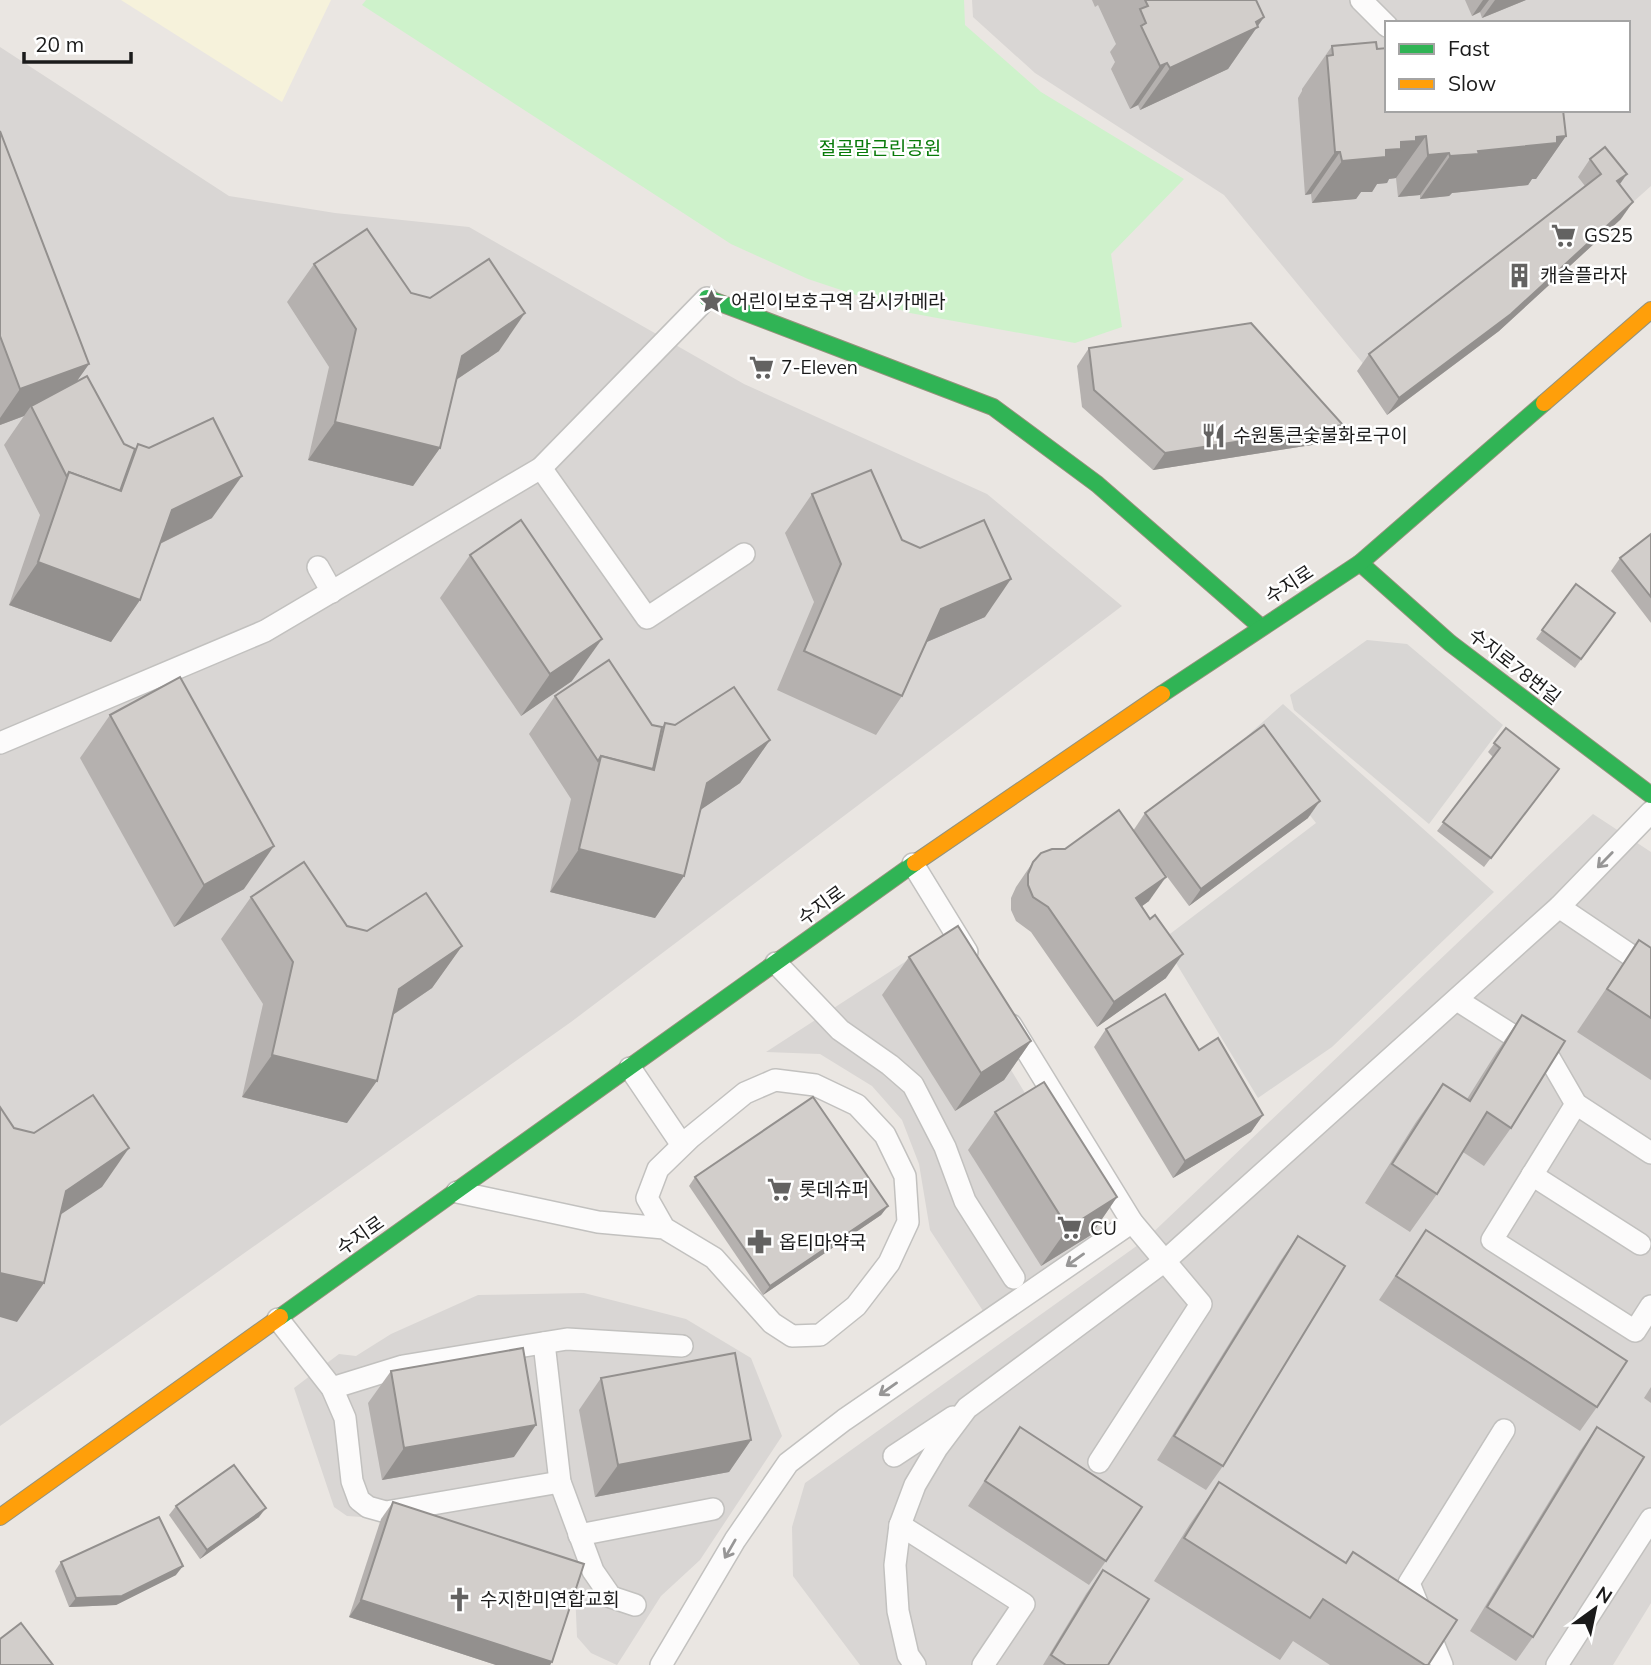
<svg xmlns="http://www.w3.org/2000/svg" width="1651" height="1665" viewBox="0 0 1651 1665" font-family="Mulish,'Noto Sans KR',sans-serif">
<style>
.residential{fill:#d9d6d4;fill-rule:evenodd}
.education{fill:#f6f2db}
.religious{fill:#d8d6d4}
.park{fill:#cef2cb}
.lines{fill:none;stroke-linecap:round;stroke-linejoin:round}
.lane-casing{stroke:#c2c1bf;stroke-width:24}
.fast-casing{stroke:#94927b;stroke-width:18}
.slow-casing{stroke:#94927b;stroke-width:18}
.lane{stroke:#fcfbfb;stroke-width:21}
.fast{stroke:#30b455;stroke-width:16}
.slow{stroke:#ff9f0a;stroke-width:16}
.wall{fill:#b5b1af}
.shaded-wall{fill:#93908e}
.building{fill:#d2cecb;stroke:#93908e;stroke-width:2}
.oneway{stroke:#979696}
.labels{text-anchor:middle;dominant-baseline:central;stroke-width:5;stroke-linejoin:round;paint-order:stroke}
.park-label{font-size:19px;fill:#077a08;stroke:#fff}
.poi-label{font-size:19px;fill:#1b1b1b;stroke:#fff;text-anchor:start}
.street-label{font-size:19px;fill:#1b1b1b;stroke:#fff}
</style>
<rect width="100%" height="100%" fill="#eae6e2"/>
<!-- residential -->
<g class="residential">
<path d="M 972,0 L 1651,0 L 1651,186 L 1527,297 L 1394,401 L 1224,195 L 1035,73 L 973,17 ZM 1387,23 L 1628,23 L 1628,110 L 1387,110 Z"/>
<polygon points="0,47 229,196 335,213 469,227 744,384 987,494 1122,606 571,1022 0,1426"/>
<polygon points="1593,814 1651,852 1651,1603 1613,1665 860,1665 793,1576 792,1527 805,1483 1145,1240"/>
<polygon points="934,943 1108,1230 985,1314 930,1230 919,1164 902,1120 872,1086 820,1054 766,1052"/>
<polygon points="584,1293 686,1319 751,1358 782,1436 700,1560 661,1596 617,1665 591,1653 577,1637 575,1591 392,1519 347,1516 334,1507 294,1388 339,1354 356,1356 391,1334 478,1295"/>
</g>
<!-- education -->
<polygon class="education" points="121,0 331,0 282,102"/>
<!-- religious -->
<g class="religious">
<polygon points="1367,640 1407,644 1503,725 1429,824 1294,710 1290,695"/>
<polygon points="1283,704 1494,892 1332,1047 1258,1098 1162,940 1316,823 1247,736"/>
</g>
<!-- park -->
<polygon class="park" points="366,0 964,0 965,25 1041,92 1184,179 1111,254 1122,327 1075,343 910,313 808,279 731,244 362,5"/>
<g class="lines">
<defs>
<g id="lane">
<polyline points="1361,0 1387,26"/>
<polyline points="541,468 647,618 744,554"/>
<polyline points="318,567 332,592"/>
<polyline points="0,743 265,631 541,468 707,298"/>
<polyline points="913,864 967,952"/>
<polyline points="1559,907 1651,969"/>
<polyline points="776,963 840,1030 890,1065 913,1085 945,1147 965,1201 1014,1278"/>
<polyline points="1457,1000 1550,1059 1576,1104 1651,1153"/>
<polyline points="1011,1025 1132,1222 1201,1304 1099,1462"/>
<polyline points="630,1068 682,1145"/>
<polyline points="1576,1104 1492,1240 1635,1331 1651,1306"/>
<polyline points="1532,1175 1640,1244"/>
<polyline points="457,1192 598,1222 664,1228 714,1258 772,1323 792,1336 820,1335 856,1306 889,1263 908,1222 905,1176 885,1135 857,1105 815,1085 775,1080 745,1093 691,1137 658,1169 647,1198 664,1228"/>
<polyline points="278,1319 332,1388 345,1418 352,1481 359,1500 368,1507 386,1512 560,1482"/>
<polyline points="544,1343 560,1482 593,1571 611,1597 635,1605"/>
<polyline points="332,1388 403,1366 567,1339 682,1346"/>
<polyline points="894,1456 953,1417"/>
<polyline points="900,1525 1024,1604 983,1665"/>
<polyline points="579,1535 713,1509"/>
<polyline points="661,1665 735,1540 788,1463 844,1420 1132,1222"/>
<polyline points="915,1665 908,1655 898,1611 895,1565 900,1525 915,1485 937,1448 967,1408 1166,1260 1559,907 1651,812"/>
<polyline points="1442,1665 1409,1583 1504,1430"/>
<polyline points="1557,1665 1651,1519"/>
</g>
<g id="fast">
<polyline points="707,298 993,407 1097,484 1261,627"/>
<polyline points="1360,563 1450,643 1651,795"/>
<polyline points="1162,694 1360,563 1544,403"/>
<polyline points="280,1317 915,863"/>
</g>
<g id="slow">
<polyline points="1544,403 1651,310"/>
<polyline points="915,863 1162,694"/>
<polyline points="0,1517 280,1317"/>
</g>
</defs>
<!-- lane casing -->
<use href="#lane" class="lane-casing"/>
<!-- fast casing -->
<use href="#fast" class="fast-casing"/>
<!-- slow casing -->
<use href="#slow" class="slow-casing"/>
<!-- lane -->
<use href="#lane" class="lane"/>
<!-- fast -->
<use href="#fast" class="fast"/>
<!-- slow -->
<use href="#slow" class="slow"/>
</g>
<!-- wall -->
<g class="wall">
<polygon points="1092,0 1256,0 1264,17 1228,69 1140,110 1138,105 1130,109 1111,69 1115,62 1110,52 1116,44 1098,5 1095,7"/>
<polygon points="1465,0 1526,0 1482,18 1480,12 1472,16"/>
<polygon points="1332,46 1377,49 1387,110 1566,136 1536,179 1532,179 1528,185 1452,193 1449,196 1420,199 1420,195 1398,197 1396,178 1389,179 1387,183 1377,184 1372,192 1361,192 1356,199 1312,203 1311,194 1305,195 1298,98 1302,91 1302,89"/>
<polygon points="0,131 89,364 76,382 124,444 135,449 138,444 212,518 160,544 140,600 111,642 9,605 40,515 4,445 24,416 0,425"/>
<polygon points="1590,159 1620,185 1621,219 1499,331 1387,415 1357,371 1369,354 1585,186 1578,177"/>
<polygon points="314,264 499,351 456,380 440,448 413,486 308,460 329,367 287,302"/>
<polygon points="1089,348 1331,442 1153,470 1082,407 1077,366"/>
<polygon points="812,494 985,617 927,642 902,696 876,735 777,690 814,602 785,533"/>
<polygon points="1651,534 1651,623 1611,571 1620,558"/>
<polygon points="470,555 572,681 521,716 440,598"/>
<polygon points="1576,584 1615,613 1575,668 1536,639"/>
<polygon points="555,696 662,727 665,723 770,740 740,783 700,810 684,876 655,918 550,892 571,799 529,734"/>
<polygon points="110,715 244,889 174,927 80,758"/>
<polygon points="1506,728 1552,778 1484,867 1437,831 1493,757 1488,752"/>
<polygon points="1145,813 1308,818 1189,906 1133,831"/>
<polygon points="1033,862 1149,901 1142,906 1166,978 1097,1027 1031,932 1016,921 1011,910 1011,898 1016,887"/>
<polygon points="251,897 367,931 462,946 432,988 393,1015 347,1123 242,1097 263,1004 221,939"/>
<polygon points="1639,940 1651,948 1651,1080 1577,1032"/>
<polygon points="909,957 1031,1041 1004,1080 955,1111 882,995"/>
<polygon points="1522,1015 1511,1128 1484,1166 1463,1152 1437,1194 1410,1232 1365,1203 1416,1122 1443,1084 1467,1099 1496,1053"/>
<polygon points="1106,1029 1199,1050 1263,1115 1251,1132 1173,1178 1094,1047"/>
<polygon points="995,1112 1117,1197 1091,1235 1041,1266 968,1150"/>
<polygon points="695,1177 888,1206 881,1215 763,1295 689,1186"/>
<polygon points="1426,1230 1597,1407 1580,1431 1379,1300"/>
<polygon points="1298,1236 1223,1466 1206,1490 1157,1460 1281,1260"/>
<polygon points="391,1371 514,1457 382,1480 368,1403"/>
<polygon points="601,1378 751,1440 729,1472 595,1497 579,1410"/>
<polygon points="1651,1387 1651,1403 1644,1398"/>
<polygon points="1020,1427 1106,1561 1089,1585 968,1506"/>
<polygon points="1597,1427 1533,1637 1516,1661 1470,1631 1580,1451"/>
<polygon points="1219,1482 1428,1665 1330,1665 1293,1641 1280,1660 1154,1581 1190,1524"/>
<polygon points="393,1502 552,1662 550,1665 496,1665 349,1617 381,1519"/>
<polygon points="176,1506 259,1517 200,1559 169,1515"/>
<polygon points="61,1562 176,1575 116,1605 69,1607 55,1571"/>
<polygon points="1103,1570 1108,1665 1043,1665 1086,1594"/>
</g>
<!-- shaded-wall -->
<g class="shaded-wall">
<polygon points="1483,0 1489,0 1480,12 1472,16"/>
<polygon points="1495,0 1526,0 1482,18"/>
<polygon points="1264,17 1228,69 1140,110 1170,68"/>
<polygon points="1167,63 1138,105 1130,109 1160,66"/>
<polygon points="1426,136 1396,178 1389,179 1387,183 1377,184 1372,192 1361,192 1356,199 1312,203 1342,161 1386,150 1401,142 1416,137"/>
<polygon points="1566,136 1536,179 1532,179 1528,185 1452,193 1449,196 1420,199 1450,156 1478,151"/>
<polygon points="1335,152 1340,152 1311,194 1305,195"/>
<polygon points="1449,153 1420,195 1398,197 1428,155"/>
<polygon points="1627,174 1615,191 1617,181"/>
<polygon points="1633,202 1621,219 1499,331 1387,415 1399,398"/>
<polygon points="525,313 499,351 435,394 462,356"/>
<polygon points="89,364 62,402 31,406 24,416 0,425 0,418 20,389"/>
<polygon points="335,422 440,448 413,486 308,460"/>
<polygon points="1343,425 1331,442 1153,470 1165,453"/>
<polygon points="242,476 212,518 143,552 172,510"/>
<polygon points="38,562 140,600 111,642 9,605"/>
<polygon points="1011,579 985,617 915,647 941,609"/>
<polygon points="602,639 572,681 521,716 550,674"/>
<polygon points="770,740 740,783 677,826 707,783"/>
<polygon points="1320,801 1308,818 1189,906 1201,889"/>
<polygon points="274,846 244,889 174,927 204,885"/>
<polygon points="579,849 684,876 655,918 550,892"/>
<polygon points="1166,877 1149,901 1119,923 1136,898"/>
<polygon points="462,946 432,988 369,1031 399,989"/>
<polygon points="1183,954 1166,978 1097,1027 1114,1002"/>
<polygon points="1031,1041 1004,1080 955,1111 981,1073"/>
<polygon points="272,1055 377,1081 347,1123 242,1097"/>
<polygon points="1263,1115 1251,1132 1173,1178 1185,1161"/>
<polygon points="129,1148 102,1187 39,1229 66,1191"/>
<polygon points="1117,1197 1091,1235 1041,1266 1068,1228"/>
<polygon points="888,1206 881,1215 763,1295 770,1286"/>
<polygon points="0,1273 44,1283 17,1322 0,1317"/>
<polygon points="536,1425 514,1457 382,1480 404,1448"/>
<polygon points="751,1440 729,1472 595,1497 618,1465"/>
<polygon points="266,1508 259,1517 200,1559 207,1550"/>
<polygon points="183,1566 176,1575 116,1605 69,1607 76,1598"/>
<polygon points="361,1600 552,1662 550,1665 496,1665 349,1617"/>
</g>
<!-- building -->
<g class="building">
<polygon points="1145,0 1256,0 1264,17 1256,22 1258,27 1170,68 1167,63 1160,66 1141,26 1146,23 1140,9 1148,6"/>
<polygon points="1376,42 1377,49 1387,48 1387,110 1563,110 1566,136 1557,137 1557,143 1478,151 1479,154 1450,156 1449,153 1428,155 1426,136 1416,137 1416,141 1401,142 1401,149 1386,150 1386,157 1342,161 1340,152 1335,152 1327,56 1333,55 1332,46"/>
<polygon points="0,131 89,364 20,389 0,336"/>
<polygon points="1605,147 1627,174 1617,181 1633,202 1511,314 1399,398 1369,354 1601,174 1590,159"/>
<polygon points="367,229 411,293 430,298 489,259 525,313 462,356 440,448 335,422 356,329 314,264"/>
<polygon points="1251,323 1343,425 1165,453 1094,390 1089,348"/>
<polygon points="87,376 124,444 135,449 120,491 69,472 67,477 31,406"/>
<polygon points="213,418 242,476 172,510 140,600 38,562 69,472 121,491 138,444 149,448"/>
<polygon points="871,470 902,540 920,548 984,520 1011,579 941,609 902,696 804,651 841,564 812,494"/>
<polygon points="521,520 602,639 550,674 470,555"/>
<polygon points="1651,534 1651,597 1620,558"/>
<polygon points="1576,584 1615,613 1581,659 1542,630"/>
<polygon points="609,660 652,725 662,727 653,769 601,756 598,761 555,696"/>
<polygon points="180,677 274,846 204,885 110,715"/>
<polygon points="734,687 770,740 707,783 684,876 579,849 601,756 654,770 665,723 675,725"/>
<polygon points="1264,725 1320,801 1201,889 1145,813"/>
<polygon points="1506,728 1559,769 1491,858 1443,822 1500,748 1494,743"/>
<polygon points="1119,810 1166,877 1136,898 1150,919 1155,915 1183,954 1114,1002 1048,907 1033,897 1028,885 1028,874 1033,862 1041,853 1052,849 1065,849"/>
<polygon points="304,862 347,926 367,931 426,893 462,946 399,989 377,1081 272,1055 293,962 251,897"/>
<polygon points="958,926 1031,1041 981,1073 909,957"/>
<polygon points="1639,940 1651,948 1651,1018 1607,989"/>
<polygon points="1165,994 1199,1050 1218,1038 1263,1115 1185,1161 1106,1029"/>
<polygon points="1522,1015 1565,1041 1511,1128 1487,1112 1437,1194 1392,1164 1443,1084 1470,1101"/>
<polygon points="1044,1082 1117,1197 1068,1228 995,1112"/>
<polygon points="93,1095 129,1148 66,1191 44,1283 0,1273 0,1107 14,1128 34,1133"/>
<polygon points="813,1097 888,1206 770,1286 695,1177"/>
<polygon points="1426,1230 1627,1361 1597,1407 1396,1276"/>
<polygon points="1298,1236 1345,1266 1223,1466 1174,1436"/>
<polygon points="523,1348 536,1425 404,1448 391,1371"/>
<polygon points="735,1353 751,1440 618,1465 601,1378"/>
<polygon points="1020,1427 1142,1507 1106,1561 985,1481"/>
<polygon points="1597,1427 1644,1457 1533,1637 1487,1607"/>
<polygon points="234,1465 266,1508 207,1550 176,1506"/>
<polygon points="1219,1482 1346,1563 1353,1552 1457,1620 1428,1665 1425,1665 1323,1599 1310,1618 1184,1538"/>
<polygon points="393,1502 584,1564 552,1662 361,1600"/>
<polygon points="159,1517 183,1566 122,1596 76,1598 61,1562"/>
<polygon points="1103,1570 1149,1599 1108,1665 1066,1665 1051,1655"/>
<polygon points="21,1623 53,1665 0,1665 0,1639"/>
</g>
<!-- one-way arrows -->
<defs><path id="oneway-shaft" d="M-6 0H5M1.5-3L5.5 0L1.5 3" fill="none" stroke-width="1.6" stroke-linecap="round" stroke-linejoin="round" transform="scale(1.75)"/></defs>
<g class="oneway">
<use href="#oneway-shaft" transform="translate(1605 860) rotate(134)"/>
<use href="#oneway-shaft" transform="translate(1075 1260) rotate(145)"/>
<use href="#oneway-shaft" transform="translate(888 1389) rotate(145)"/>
<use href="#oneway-shaft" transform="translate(730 1549) rotate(120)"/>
</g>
<!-- icons -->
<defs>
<symbol id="supermarket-bare" viewBox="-9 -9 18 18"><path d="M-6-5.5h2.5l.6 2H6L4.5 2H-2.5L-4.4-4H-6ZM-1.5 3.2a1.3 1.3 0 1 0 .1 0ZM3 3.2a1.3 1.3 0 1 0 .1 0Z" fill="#636261" stroke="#fff" stroke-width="2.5" paint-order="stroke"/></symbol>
<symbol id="building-bare" viewBox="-9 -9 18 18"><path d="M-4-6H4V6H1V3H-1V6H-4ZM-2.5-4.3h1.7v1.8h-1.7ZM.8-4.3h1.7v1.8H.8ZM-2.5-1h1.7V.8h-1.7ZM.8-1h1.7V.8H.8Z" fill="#636261" stroke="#fff" stroke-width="2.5" paint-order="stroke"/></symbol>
<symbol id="sight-bare" viewBox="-9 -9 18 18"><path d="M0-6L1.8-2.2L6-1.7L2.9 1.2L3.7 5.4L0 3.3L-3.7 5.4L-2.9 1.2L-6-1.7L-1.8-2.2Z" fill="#636261" stroke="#fff" stroke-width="2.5" paint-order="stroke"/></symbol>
<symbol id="restaurant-bare" viewBox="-9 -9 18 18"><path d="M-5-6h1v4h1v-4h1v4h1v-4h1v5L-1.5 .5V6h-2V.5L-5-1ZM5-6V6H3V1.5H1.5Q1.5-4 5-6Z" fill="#636261" stroke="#fff" stroke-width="2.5" paint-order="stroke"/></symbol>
<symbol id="pharmacy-bare" viewBox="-9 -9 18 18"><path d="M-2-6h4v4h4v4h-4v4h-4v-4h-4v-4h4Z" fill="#636261" stroke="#fff" stroke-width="2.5" paint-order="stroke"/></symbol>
<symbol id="church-bare" viewBox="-9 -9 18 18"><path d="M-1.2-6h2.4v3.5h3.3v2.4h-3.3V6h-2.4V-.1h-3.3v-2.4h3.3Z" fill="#636261" stroke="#fff" stroke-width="2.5" paint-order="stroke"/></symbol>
</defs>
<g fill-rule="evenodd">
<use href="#supermarket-bare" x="1546" y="218" width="35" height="35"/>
<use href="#building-bare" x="1502" y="258" width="35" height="35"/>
<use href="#sight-bare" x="694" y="284" width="35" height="35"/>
<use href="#supermarket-bare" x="744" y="350" width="35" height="35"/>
<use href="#restaurant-bare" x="1196" y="418" width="35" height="35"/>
<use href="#supermarket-bare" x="762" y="1172" width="35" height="35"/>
<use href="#supermarket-bare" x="1052" y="1210" width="35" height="35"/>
<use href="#pharmacy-bare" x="742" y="1224" width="35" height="35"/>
<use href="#church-bare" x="442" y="1582" width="35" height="35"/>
</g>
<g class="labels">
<!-- park labels -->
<g class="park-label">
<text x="880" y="148">절골말근린공원</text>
</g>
<!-- poi labels -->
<g class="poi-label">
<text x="1584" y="235">GS25</text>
<text x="1540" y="275">캐슬플라자</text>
<text x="731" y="301">어린이보호구역 감시카메라</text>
<text x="781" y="367">7-Eleven</text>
<text x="1233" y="435">수원통큰숯불화로구이</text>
<text x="799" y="1189">롯데슈퍼</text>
<text x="1090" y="1228">CU</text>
<text x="779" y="1242">옵티마약국</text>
<text x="480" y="1599">수지한미연합교회</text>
</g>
<!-- street labels -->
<g class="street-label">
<text transform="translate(1289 584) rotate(-33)">수지로</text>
<text transform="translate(1515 666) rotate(38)">수지로78번길</text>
<text transform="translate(821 905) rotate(-36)">수지로</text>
<text transform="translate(360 1235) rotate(-35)">수지로</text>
</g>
</g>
<!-- legend -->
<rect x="1385" y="21" width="245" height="91" fill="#ffffff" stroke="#a4a4a4" stroke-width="2"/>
<rect x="1399" y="44" width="35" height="10" fill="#30b455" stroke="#a4a4a4" stroke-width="2"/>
<text x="1448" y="56" font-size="21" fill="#1b1b1b">Fast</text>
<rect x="1399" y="79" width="35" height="10" fill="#ff9f0a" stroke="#a4a4a4" stroke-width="2"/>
<text x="1448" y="91" font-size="21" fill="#1b1b1b">Slow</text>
<!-- north arrow -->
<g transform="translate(1595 1609) rotate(33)" stroke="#ffffff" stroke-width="5" paint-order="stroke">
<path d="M0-5L12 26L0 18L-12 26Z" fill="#1b1b1b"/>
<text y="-10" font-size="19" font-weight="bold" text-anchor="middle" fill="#1b1b1b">N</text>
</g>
<!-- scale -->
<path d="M24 52v10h107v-10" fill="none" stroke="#1b1b1b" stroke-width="3.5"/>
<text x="35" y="52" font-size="21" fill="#1b1b1b" stroke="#ffffff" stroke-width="5" paint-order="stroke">20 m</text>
</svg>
